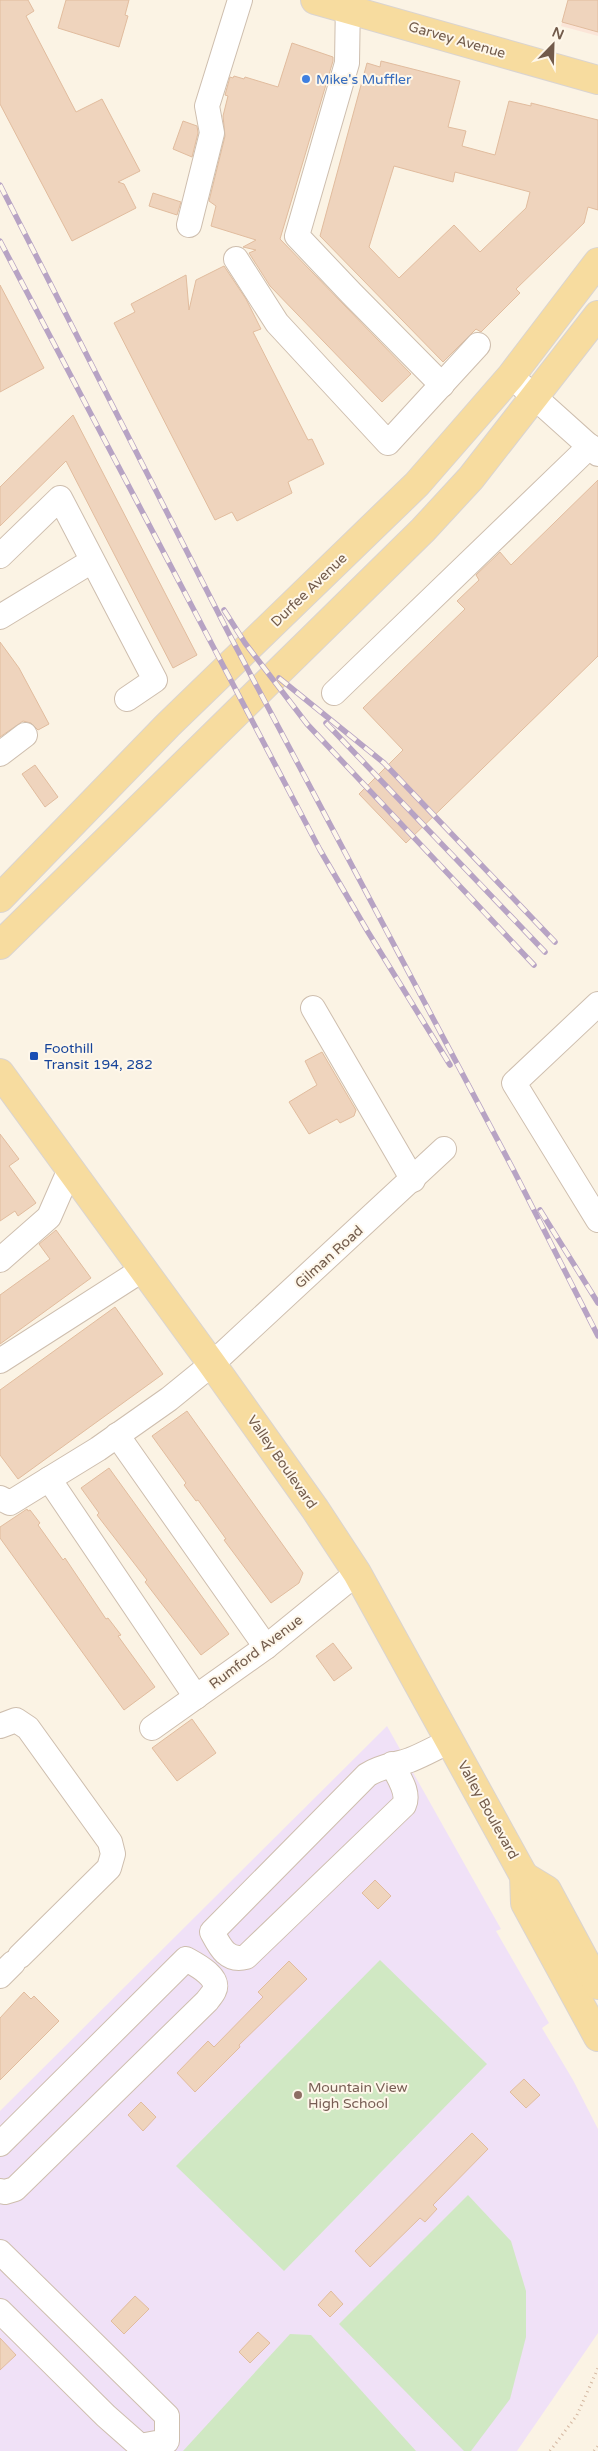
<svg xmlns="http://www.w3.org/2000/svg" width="598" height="2451" viewBox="0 0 598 2451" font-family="'Varela Round',sans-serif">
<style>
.commercial{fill:#fbe5d8}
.education{fill:#f0e1f7}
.pitch{fill:#d0e8c3}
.building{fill:#efd4bd;stroke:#e1bc9e;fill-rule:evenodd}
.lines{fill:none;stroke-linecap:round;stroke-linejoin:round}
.minor-casing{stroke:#cebeae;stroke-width:26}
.major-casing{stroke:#dad4d0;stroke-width:30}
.path{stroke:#d4b7a0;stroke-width:3;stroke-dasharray:1 4;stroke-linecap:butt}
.minor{stroke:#fff;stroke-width:24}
.major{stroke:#f7dc9f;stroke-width:28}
.rail-casing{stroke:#b7a3c4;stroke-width:5.5}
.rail{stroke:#fef7ea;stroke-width:4;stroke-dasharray:11;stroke-linecap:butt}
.shop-dot{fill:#3f7fe0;stroke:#fef7ea;stroke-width:2}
.transit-dot{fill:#1a4fb4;stroke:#fef7ea;stroke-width:2}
.education-dot{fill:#8d6e63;stroke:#fef7ea;stroke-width:2}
.labels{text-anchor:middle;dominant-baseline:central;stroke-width:4;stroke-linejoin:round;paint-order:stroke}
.street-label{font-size:14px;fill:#725b4b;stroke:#fef7ea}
.shop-label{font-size:14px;fill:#366cbe;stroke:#fef7ea;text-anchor:start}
.transit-label{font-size:14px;fill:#164399;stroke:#fef7ea;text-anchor:start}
.education-label{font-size:14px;fill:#785e54;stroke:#fef7ea;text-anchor:start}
</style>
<rect width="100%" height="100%" fill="#fbf3e4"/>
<!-- commercial -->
<polygon class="commercial" points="568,0 598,0 598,36 561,26"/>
<!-- education -->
<polygon class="education" points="387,1726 501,1929 496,1931 549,2023 542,2028 573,2080 598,2129 598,2333 517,2451 0,2451 0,2111"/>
<!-- pitch -->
<g class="pitch">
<polygon points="380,1960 487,2064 284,2271 176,2166"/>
<polygon points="468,2195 511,2241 526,2291 526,2337 510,2399 471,2451 464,2451 339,2324"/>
<polygon points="290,2334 311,2335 416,2451 183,2451"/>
</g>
<!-- building -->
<g class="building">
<polygon points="0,0 28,0 34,11 26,16 76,112 102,99 140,171 118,182 124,184 136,208 72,241 0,104"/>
<polygon points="66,0 129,0 125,15 128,16 119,47 58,28"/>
<polygon points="568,0 598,0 598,32 562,22"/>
<polygon points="292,43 333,57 333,61 280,239 411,374 382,402 270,286 249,253 256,250 243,247 256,240 211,226 216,206 209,201 225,136 223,116 228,96 225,95 230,77 233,78 234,76 244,79 245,77 278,87"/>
<path d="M 381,61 L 460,81 L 448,127 L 466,131 L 462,146 L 495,155 L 509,101 L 531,106 L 531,103 L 598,120 L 598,210 L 588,207 L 584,223 L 516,289 L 520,293 L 481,332 L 476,329 L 443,362 L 320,236 L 367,63 L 380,67 ZM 394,166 L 453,182 L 455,172 L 530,192 L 526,208 L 480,252 L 454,225 L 399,278 L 369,247 Z"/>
<polygon points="183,121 197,126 198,133 192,157 173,149"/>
<polygon points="153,193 181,202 177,215 149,206"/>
<polygon points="224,266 246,299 261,329 253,332 308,440 312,439 324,464 288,482 292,493 237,521 232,512 215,520 114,323 135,312 131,304 186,275 189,310 196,280"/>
<polygon points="0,285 44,368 0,392"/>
<polygon points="73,415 197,655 173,668 66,461 0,526 0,487"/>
<polygon points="598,480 598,656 406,843 359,794 403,750 363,708 465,609 457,601 479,580 476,575 500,552 511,565"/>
<polygon points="0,642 19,668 49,724 38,730 31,723 23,721 0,737"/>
<polygon points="35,765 58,797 45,807 22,774"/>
<polygon points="322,1052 356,1110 354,1116 340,1123 337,1119 309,1134 289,1102 317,1085 305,1061"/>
<polygon points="0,1134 19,1159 9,1166 36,1203 18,1216 15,1211 0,1221"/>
<polygon points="56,1230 91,1278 0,1344 0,1295 50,1259 39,1244"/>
<polygon points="115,1307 163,1374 18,1479 0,1455 0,1390"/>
<polygon points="187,1411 303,1573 299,1583 271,1603 224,1540 226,1539 198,1500 196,1501 184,1485 186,1483 152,1436"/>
<polygon points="109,1468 229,1634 201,1655 145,1582 147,1580 97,1515 99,1513 81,1488"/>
<polygon points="27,1509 28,1511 30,1510 40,1523 38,1525 63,1560 65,1558 106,1619 108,1618 121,1635 118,1636 155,1687 124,1710 0,1538 0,1527"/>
<polygon points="333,1643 352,1668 334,1681 316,1656"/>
<polygon points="192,1719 216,1753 177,1781 152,1748"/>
<polygon points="375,1880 391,1896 378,1909 362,1893"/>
<polygon points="289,1961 307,1979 239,2045 240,2047 195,2092 177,2073 208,2041 214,2047 263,1997 258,1992"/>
<polygon points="24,1992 31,1999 34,1996 59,2021 0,2080 0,2018"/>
<polygon points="524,2079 540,2095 526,2108 510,2092"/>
<polygon points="141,2102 156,2117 143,2131 128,2115"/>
<polygon points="472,2133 488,2149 433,2205 437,2209 425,2222 420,2218 370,2267 355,2251"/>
<polygon points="331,2291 343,2304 330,2317 318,2305"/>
<polygon points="135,2296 149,2309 124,2334 111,2321"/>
<polygon points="258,2332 270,2343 250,2363 239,2352"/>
<polygon points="0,2338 16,2355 0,2370"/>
</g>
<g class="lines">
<defs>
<g id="minor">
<polyline points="348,0 347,63 297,236 351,293 442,385"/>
<polyline points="189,225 212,133 207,106 240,0"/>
<polyline points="236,259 277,323 388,443 478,345"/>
<polyline points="511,376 598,454"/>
<polyline points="0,556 60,498 155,680 127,699"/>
<polyline points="0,617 92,561"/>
<polyline points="334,693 590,446"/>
<polyline points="0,754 25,735"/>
<polyline points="598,1004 514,1083 598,1220"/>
<polyline points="313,1008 413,1180"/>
<polyline points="0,1260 49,1217 70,1169"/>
<polyline points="0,1361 142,1270"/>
<polyline points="117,1435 266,1647"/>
<polyline points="49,1479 196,1697"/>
<polyline points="0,1498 10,1503 98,1449 169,1399 212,1364 444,1149"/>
<polyline points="0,1726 16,1720 28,1728 110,1842 113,1854 109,1868 20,1956"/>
<polyline points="152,1728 266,1647 357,1573"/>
<path d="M 392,1764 C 398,1777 410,1792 404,1805 L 246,1957 C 227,1962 220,1947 212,1932 L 367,1775 C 381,1766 395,1765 410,1760 C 423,1755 437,1747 450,1741"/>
<polyline points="0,1976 13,1963"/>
<path d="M 0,2144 L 186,1959 C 195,1964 221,1977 214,1991 C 213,1994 209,1998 207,2001 L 15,2189 L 5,2192 L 0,2191"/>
<polyline points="0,2252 167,2416 167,2441 140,2446 106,2416 0,2311"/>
</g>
<g id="major">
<polyline points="315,0 598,80"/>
<polyline points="0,898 168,725 417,484 511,376 598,262"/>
<polyline points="0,945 423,530 471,478 598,315"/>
<polyline points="0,1073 212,1364 315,1509 357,1573 524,1876 525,1903 598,2037"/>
<polyline points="524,1876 547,1890 598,1985"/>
</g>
</defs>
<!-- minor casing -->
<use href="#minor" class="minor-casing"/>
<!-- major casing -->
<use href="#major" class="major-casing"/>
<!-- path -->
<g class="path">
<polyline points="550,2451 577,2415 598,2368"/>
<polyline points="594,2451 598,2446"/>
</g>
<!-- minor -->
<use href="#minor" class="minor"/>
<!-- major -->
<use href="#major" class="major"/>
<defs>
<g id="rail">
<polyline points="0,185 228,632 514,1171 598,1336"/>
<polyline points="0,241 320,850 368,932 450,1065"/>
<polyline points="224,610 245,643 307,724 534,965"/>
<polyline points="279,678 384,763 555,942"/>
<polyline points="326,723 545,952"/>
<polyline points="540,1210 598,1303"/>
</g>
</defs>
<!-- rail casing -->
<use href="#rail" class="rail-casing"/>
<!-- rail -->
<use href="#rail" class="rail"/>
</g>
<!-- markers -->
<circle class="shop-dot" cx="306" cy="79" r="5"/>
<rect class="transit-dot" x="29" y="1051" width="10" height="10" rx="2.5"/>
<circle class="education-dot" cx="298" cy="2095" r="5"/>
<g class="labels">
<!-- street labels -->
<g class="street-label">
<text transform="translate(457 40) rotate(16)">Garvey Avenue</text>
<text transform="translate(309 590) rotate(-44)">Durfee Avenue</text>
<text transform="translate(329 1257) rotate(-42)">Gilman Road</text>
<text transform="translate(282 1462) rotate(55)">Valley Boulevard</text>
<text transform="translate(256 1652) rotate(-37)">Rumford Avenue</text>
<text transform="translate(488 1810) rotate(61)">Valley Boulevard</text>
</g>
<!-- shop labels -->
<g class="shop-label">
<text x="316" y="79">Mike's Muffler</text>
</g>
<!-- transit labels -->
<g class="transit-label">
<text x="44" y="1048">Foothill<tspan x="44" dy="16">Transit 194, 282</tspan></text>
</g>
<!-- education labels -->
<g class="education-label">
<text x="308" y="2087">Mountain View<tspan x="308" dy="16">High School</tspan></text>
</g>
</g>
<!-- north arrow -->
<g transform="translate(553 45) rotate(23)" stroke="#fef7ea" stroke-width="4" paint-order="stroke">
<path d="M0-4L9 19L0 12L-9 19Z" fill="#725b4b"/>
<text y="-8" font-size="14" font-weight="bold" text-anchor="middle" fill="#725b4b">N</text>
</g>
</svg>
